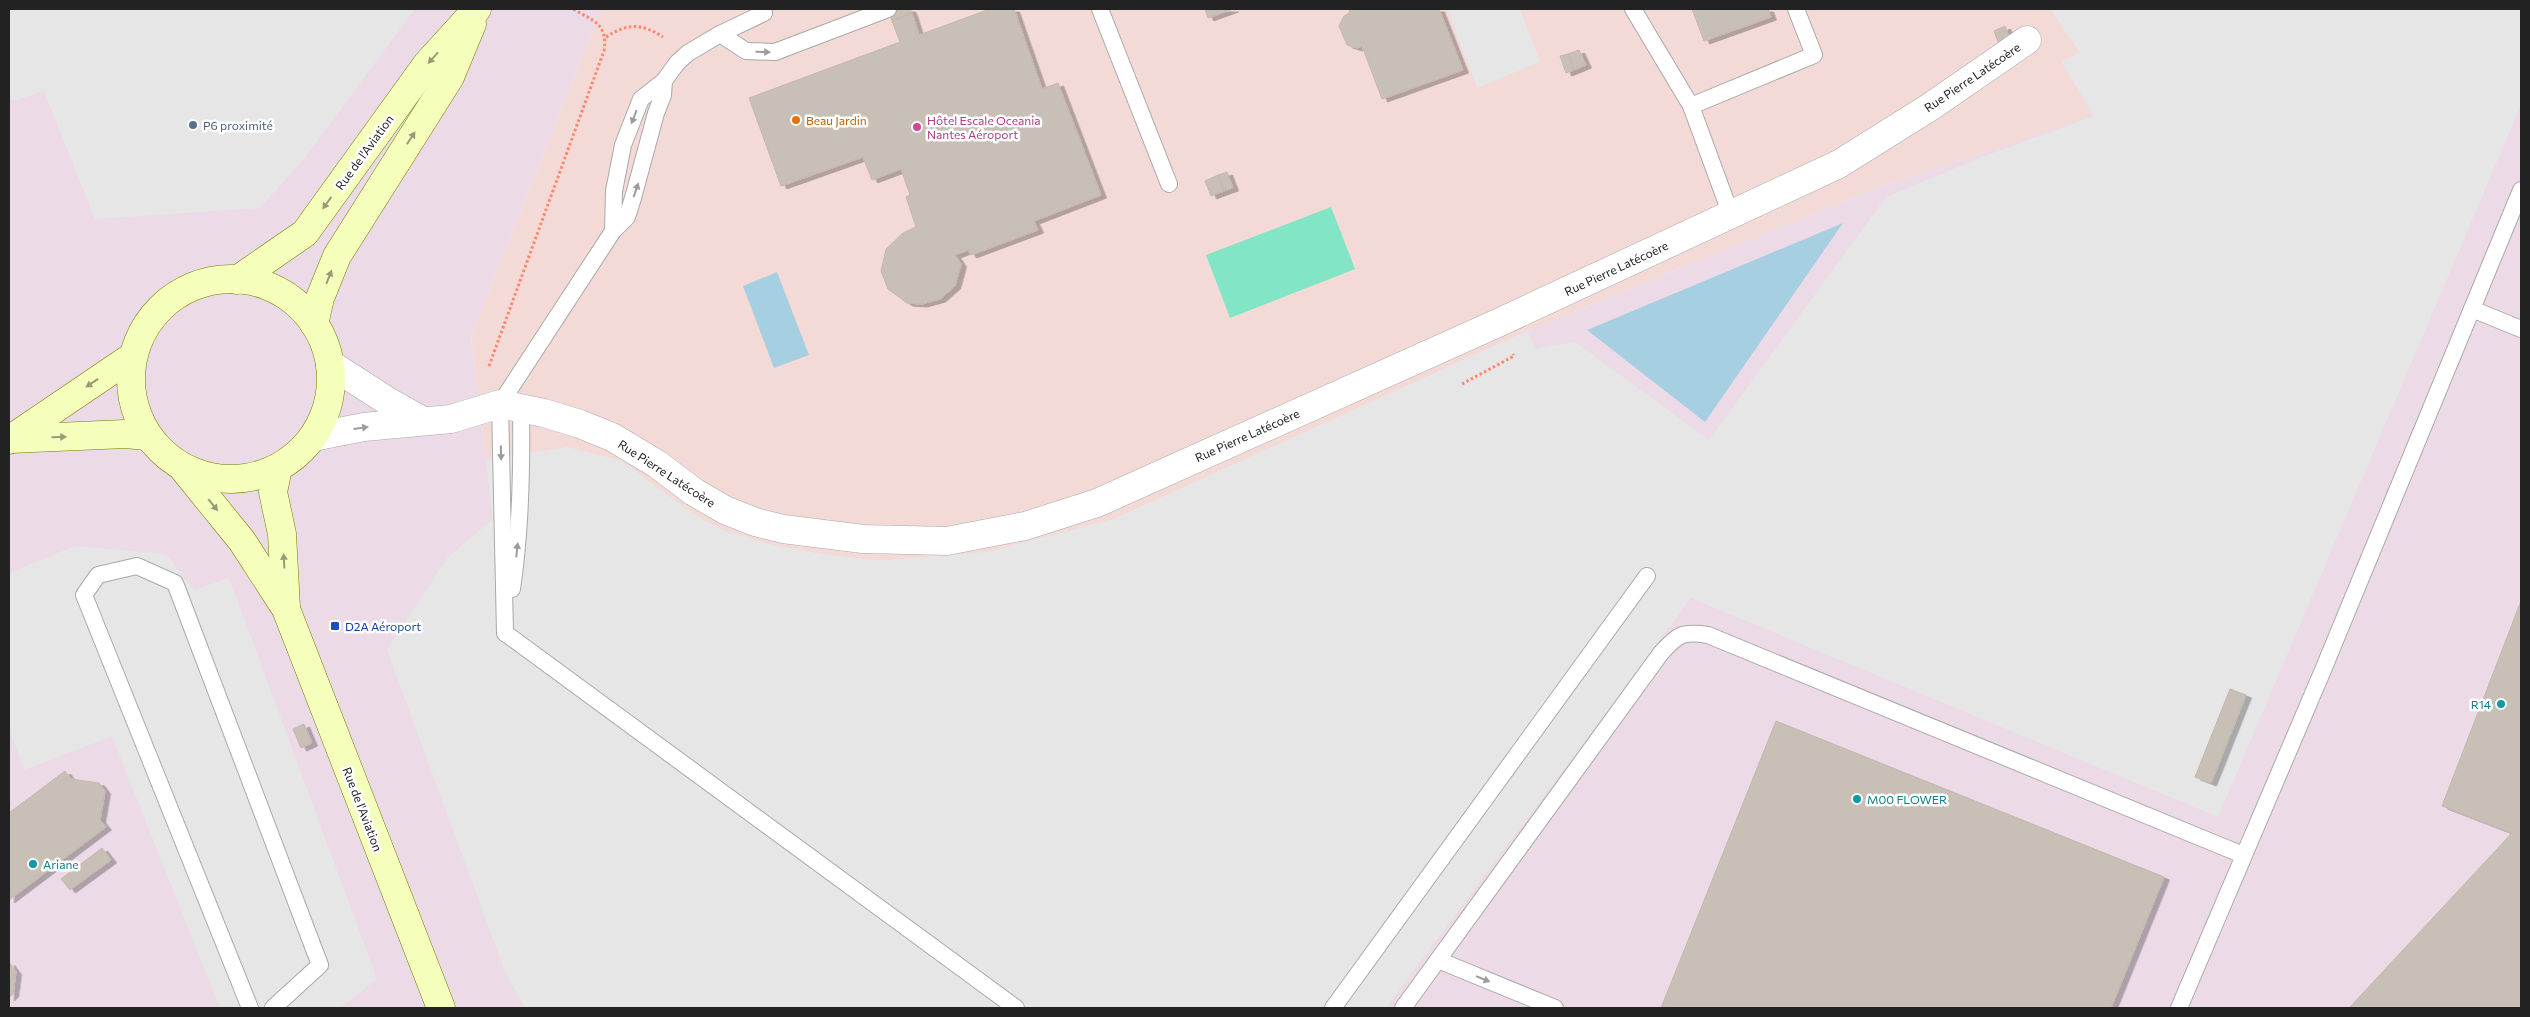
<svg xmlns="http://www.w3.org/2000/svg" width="2530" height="1017" viewBox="0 0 2530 1017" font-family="Commissioner,sans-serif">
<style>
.commercial{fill:#f3dad7}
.industrial{fill:#ecdae7}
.pitch{fill:#82e5c6}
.parking{fill:#e6e6e6}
.water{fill:#a6d0e2}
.building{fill:#c8c0b7;stroke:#c5b7a9;filter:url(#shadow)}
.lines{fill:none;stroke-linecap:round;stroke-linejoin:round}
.lane-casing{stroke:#a9a9a9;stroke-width:18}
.street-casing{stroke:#a9a9a9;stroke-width:29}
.secondary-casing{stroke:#6b8100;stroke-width:29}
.path{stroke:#ff856c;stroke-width:3;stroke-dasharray:2.5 2.5;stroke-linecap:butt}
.lane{stroke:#fff;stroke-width:16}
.street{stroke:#fff;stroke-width:28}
.secondary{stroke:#f6febb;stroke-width:28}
.oneway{fill:#9c9c9c}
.oneway2{fill:#979b76}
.food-dot{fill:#e8710a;stroke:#fff;stroke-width:2}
.service-dot{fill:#5c6f8a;stroke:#fff;stroke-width:2}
.hotel-dot{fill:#d1479c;stroke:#fff;stroke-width:2}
.transit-dot{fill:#1a4fb4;stroke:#fff;stroke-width:2}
.culture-dot{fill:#0f9aa8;stroke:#fff;stroke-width:2}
.labels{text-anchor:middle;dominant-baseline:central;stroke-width:5;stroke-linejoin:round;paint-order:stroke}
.street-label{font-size:12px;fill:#222;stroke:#fff}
.food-label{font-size:12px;fill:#c56008;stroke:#fff;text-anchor:start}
.hotel-label{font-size:12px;fill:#b23c85;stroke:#fff;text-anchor:start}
.service-label{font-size:12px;fill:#4e5e75;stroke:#fff;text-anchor:start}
.transit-label{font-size:12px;fill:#164399;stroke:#fff;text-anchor:start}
.culture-label{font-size:12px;fill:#0d838f;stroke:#fff;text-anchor:start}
</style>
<defs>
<filter id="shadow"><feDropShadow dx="5.5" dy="3" stdDeviation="0" flood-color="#0004"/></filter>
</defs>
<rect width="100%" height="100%" fill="#f2f0e8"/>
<!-- commercial -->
<polygon class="commercial" points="601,9 2196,9 2061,61 2094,116 1882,186 1527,331 1114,519 988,552 879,561 819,554 768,544 719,529 695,515 517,456 486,460 471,337"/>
<!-- industrial -->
<polygon class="industrial" points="9,9 601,9 471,337 486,460 567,447 620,460 695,515 719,529 768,544 819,554 879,561 988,552 1114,519 1527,331 1882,186 2093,116 2061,61 2196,9 2521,9 2521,1008 9,1008"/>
<!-- pitch -->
<polygon class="pitch" points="1331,207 1355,269 1230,318 1206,255"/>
<!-- parking -->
<g class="parking">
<polygon points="9,9 415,9 303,160 260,208 95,219 44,91 17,100 9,99"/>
<polygon points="1447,9 1520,9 1540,62 1477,88"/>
<polygon points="2050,9 2521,9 2521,105 2218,817 1691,598 1386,1008 525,1008 506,974 387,650 448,557 493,519 486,460 567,447 620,460 695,515 719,529 768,544 819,554 879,561 988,552 1114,519 1527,331 1536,349 1575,342 1709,440 1886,197 1985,156 2094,116 2061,61 2080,53"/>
<polygon points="75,546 166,554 194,590 229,578 377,979 340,1008 220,1008 112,736 25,770 9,730 9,573"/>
</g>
<!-- water -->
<g class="water">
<polygon points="1843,223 1705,422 1587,330"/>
<polygon points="777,272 809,355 774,368 743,286"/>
</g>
<!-- building -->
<g class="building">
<polygon points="888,9 910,9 912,13 892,21"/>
<polygon points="990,9 1014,9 1042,89 1058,83 1101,195 1034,221 1038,230 971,255 968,250 955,255 961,264 955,286 940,299 922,304 907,303 888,289 881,271 886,249 903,233 916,227 906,197 910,195 901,169 872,180 863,157 781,186 749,98 900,42 892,21 912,13 919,35"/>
<polygon points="1205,9 1233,9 1208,18"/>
<polygon points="1349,9 1439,9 1463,70 1382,99 1362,46 1357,48 1347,45 1339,26 1344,16 1350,12"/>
<polygon points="1692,9 1768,9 1771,17 1704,41"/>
<polygon points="2005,26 2010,39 1999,44 1994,31"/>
<polygon points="1579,50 1586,65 1574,70 1568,54"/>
<polygon points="1568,54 1574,70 1566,73 1560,56"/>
<polygon points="1227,172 1233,188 1224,191 1218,175"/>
<polygon points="1218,175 1224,191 1211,196 1205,181"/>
<polygon points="2521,601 2521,1008 2349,1008 2512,833 2442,806"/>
<polygon points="2230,689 2246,695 2211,783 2195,777"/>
<polygon points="1776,721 2164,877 2111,1008 1661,1008"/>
<polygon points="304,724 312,743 301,748 293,729"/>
<polygon points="65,771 71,779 99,783 105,791 100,820 106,827 9,900 9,813"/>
<polygon points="102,848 111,860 70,890 61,879"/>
<polygon points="9,962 16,972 13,994 9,998"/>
</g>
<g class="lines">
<defs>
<g id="lane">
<polyline points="1100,9 1169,184"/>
<polyline points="1633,9 1691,106 1731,215"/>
<polyline points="720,34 746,51 775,52 888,9"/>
<polyline points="1691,106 1814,55 1796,9"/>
<polyline points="613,231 614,191 623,145 641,99 664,81 677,63 688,53 720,34 764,13"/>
<polyline points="2472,309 2521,329"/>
<path d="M 512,589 C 521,529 522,468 521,408"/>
<polyline points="505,633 1016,1008"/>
<polyline points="505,633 500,404 613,231 627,217 633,198 656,113 663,95 664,81"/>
<polyline points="1438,960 1555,1008"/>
<polyline points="250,1008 84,595 98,575 137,566 175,583 320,965 273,1008"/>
<polyline points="1333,1008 1647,576"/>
<path d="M 1403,1008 L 1661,653 C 1678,634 1683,631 1708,635 L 2243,855"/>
<polyline points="2179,1008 2323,670 2521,190"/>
</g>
<g id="street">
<polyline points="330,364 389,402 423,421"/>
<polyline points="313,437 364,427 451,419 500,404 544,413 580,424 612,437 657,464 694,492 725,510 755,522 783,529 863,539 947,541 1025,526 1097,503 1500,322 1839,164 1930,107 2027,40"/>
</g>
<g id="secondary">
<circle cx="231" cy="379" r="100"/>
<polyline points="237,280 305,233 427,64 477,9"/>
<polyline points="314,324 320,298 337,256 450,77 472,24"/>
<polyline points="10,439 125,434 148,436"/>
<polyline points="9,440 133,356"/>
<polyline points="182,467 242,541 286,609 441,1008"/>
<polyline points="278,468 273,492 282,534 286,608"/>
</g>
</defs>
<!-- lane casing -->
<use href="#lane" class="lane-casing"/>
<!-- street casing -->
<use href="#street" class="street-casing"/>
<!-- secondary casing -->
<use href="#secondary" class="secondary-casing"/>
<!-- path -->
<g class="path">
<path d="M 606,37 C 628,23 641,23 663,37"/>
<path d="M 489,366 L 604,51 C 608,24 594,21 573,9"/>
<polyline points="1462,384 1514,356 1513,354"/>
</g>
<!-- lane -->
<use href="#lane" class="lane"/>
<!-- street -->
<use href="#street" class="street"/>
<!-- secondary -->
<use href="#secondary" class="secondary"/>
</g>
<!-- one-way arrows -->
<defs><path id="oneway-solid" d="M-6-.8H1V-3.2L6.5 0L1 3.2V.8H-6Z" transform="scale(1.25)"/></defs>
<g class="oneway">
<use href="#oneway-solid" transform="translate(763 52) rotate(1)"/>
<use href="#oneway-solid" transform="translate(634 117) rotate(111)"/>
<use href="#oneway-solid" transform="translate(636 190) rotate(-71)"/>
<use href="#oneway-solid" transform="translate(361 428) rotate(-8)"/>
<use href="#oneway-solid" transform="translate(501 453) rotate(89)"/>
<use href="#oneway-solid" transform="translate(517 550) rotate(-84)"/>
<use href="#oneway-solid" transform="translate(1483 979) rotate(22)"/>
</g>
<g class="oneway2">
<use href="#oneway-solid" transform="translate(433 58) rotate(132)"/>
<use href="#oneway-solid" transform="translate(411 138) rotate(-57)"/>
<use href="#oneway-solid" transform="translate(327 203) rotate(126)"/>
<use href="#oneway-solid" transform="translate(329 277) rotate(-69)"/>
<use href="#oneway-solid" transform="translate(92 383) rotate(146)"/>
<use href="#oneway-solid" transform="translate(59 437) rotate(-2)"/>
<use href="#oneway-solid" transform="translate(213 505) rotate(51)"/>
<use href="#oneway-solid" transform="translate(284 561) rotate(-93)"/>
</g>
<!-- markers -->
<circle class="food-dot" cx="796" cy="120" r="5"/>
<circle class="service-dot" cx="193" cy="125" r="5"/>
<circle class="hotel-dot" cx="917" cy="127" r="5"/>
<rect class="transit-dot" x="330" y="621" width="10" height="10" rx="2.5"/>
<g class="culture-dot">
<circle cx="2501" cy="704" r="5"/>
<circle cx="1857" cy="799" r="5"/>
<circle cx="33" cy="864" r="5"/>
</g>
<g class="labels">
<!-- street labels -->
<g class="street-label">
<text transform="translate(1972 77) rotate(-34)">Rue Pierre Latécoère</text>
<text transform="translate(364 152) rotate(-54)">Rue de l'Aviation</text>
<text transform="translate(1616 268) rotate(-25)">Rue Pierre Latécoère</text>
<text transform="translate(1247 435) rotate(-24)">Rue Pierre Latécoère</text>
<text transform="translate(667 473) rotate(33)">Rue Pierre Latécoère</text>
<text transform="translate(363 809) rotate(69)">Rue de l'Aviation</text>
</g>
<!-- food labels -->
<g class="food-label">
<text x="806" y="120">Beau Jardin</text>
</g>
<!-- hotel labels -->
<g class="hotel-label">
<text x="927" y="120">Hôtel Escale Oceania<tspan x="927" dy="14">Nantes Aéroport</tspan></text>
</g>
<!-- service labels -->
<g class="service-label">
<text x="203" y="125">P6 proximité</text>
</g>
<!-- transit labels -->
<g class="transit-label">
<text x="345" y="626">D2A Aéroport</text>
</g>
<!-- culture labels -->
<g class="culture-label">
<text x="2491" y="704" text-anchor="end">R14</text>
<text x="1867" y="799">M00 FLOWER</text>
<text x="43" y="864">Ariane</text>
</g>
</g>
<!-- border -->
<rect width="2530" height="1017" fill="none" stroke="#222222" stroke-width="20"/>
</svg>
